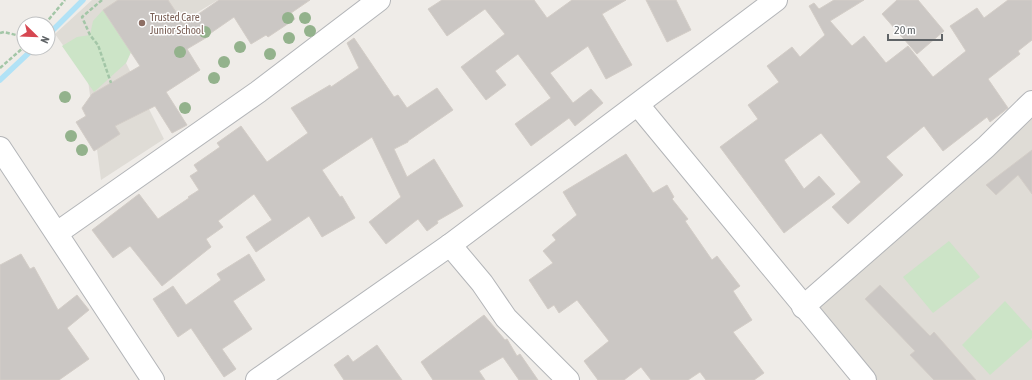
<svg xmlns="http://www.w3.org/2000/svg" width="1032" height="380" viewBox="0 0 1032 380" font-family="'Asap Condensed',sans-serif">
<style>
.education{fill:#dfdcd6}
.green{fill:#cce4c7}
.lines{fill:none;stroke-linecap:round;stroke-linejoin:round}
.stream{stroke:#b1e2f6;stroke-width:5.5}
.building{fill:#cbc7c4;stroke:#d3cdc7}
.minor-casing{stroke:#b3b5b8;stroke-width:24}
.path{stroke:#a3c6a7;stroke-width:2.5;stroke-dasharray:4 2;stroke-linecap:butt}
.minor{stroke:#fff;stroke-width:22}
.tree{fill:#93b28c}
.education-dot{fill:#8d6e63;stroke:#fff;stroke-width:1.5}
.labels{text-anchor:middle;dominant-baseline:central;stroke-width:3;stroke-linejoin:round;paint-order:stroke}
.education-label{font-size:11px;fill:#785e54;stroke:#fff;text-anchor:start}
</style>
<rect width="100%" height="100%" fill="#efece8"/>
<!-- education -->
<g class="education">
<polygon points="92,0 218,0 131,52 126,63 164,139 101,180 88,80 55,34"/>
<polygon points="1032,93 1032,380 875,380 802,297"/>
</g>
<!-- green -->
<g class="green">
<polygon points="103,10 131,52 126,63 94,92 62,46 77,37 90,35 93,21"/>
<polygon points="949,241 980,277 933,313 903,277"/>
<polygon points="1005,301 1032,331 1032,338 990,375 962,345"/>
</g>
<g class="lines">
<!-- stream -->
<g class="stream">
<polyline points="48,35 83,0"/>
<polyline points="0,80 34,48"/>
</g>
</g>
<!-- building -->
<g class="building">
<polygon points="118,0 168,0 184,24 219,0 310,0 291,13 295,19 268,37 266,35 251,44 234,17 208,35 209,36 187,49 200,70 166,92 187,125 172,133 155,106 115,126 120,134 94,151 76,122 86,116 82,108 92,94 140,66 103,10"/>
<polygon points="442,0 534,0 547,18 572,0 626,0 602,14 632,65 606,79 588,46 550,73 573,103 591,89 603,103 575,126 569,118 531,146 515,124 551,98 518,54 495,71 506,85 486,100 461,67 505,34 485,9 447,36 428,9"/>
<polygon points="646,0 676,0 691,30 667,42"/>
<polygon points="834,0 864,0 830,21 852,46 864,36 886,63 908,46 933,77 966,51 950,26 977,8 984,18 1008,0 1032,0 1032,40 1018,51 1020,54 988,79 1008,108 990,122 987,117 943,151 924,126 886,157 903,175 848,224 832,207 861,182 821,133 784,160 804,189 819,176 835,194 784,233 720,147 758,119 748,105 779,82 767,66 792,47 800,57 825,35 809,6 814,3 819,9"/>
<polygon points="897,0 918,0 944,31 917,54 882,14"/>
<polygon points="354,38 394,97 398,95 407,108 437,88 453,110 408,141 408,142 394,149 407,177 434,159 463,206 437,221 438,223 427,231 418,219 386,244 369,222 401,197 372,137 322,170 340,197 342,196 355,218 322,237 309,216 256,252 246,237 272,220 254,194 218,221 223,227 206,239 211,247 162,286 130,246 113,258 92,230 139,194 158,219 189,198 188,197 199,190 190,176 198,171 194,165 220,147 217,143 241,126 267,162 308,133 291,108 330,85 331,87 359,68 347,43"/>
<polygon points="1032,150 1032,194 1018,175 996,195 986,185"/>
<polygon points="626,154 653,193 667,185 674,197 672,199 688,219 685,221 712,260 717,256 740,286 733,291 752,320 733,332 764,373 754,380 706,380 700,372 688,380 651,380 641,367 624,380 598,380 584,361 609,341 577,300 559,313 554,305 548,309 529,280 553,263 543,251 556,240 552,235 577,215 563,192"/>
<polygon points="21,254 30,269 34,267 58,310 77,295 89,310 67,328 89,359 59,380 0,380 0,265"/>
<polygon points="249,254 265,280 233,301 252,329 222,349 236,369 224,377 191,328 178,337 153,299 173,286 186,305 221,280 217,274"/>
<polygon points="880,285 930,336 934,332 976,380 934,380 910,355 915,351 865,299"/>
<polygon points="484,315 505,340 507,339 517,356 520,354 538,380 519,380 503,357 479,371 485,380 433,380 421,362"/>
<polygon points="377,345 402,380 344,380 334,365 348,355 353,362"/>
</g>
<g class="lines">
<defs>
<g id="minor">
<polyline points="638,105 865,380"/>
<polyline points="0,148 153,380"/>
<polyline points="57,233 258,92 379,0"/>
<polyline points="450,245 482,283 506,318 568,380"/>
<polyline points="803,307 986,147 1032,102"/>
<polyline points="257,380 450,245 776,0"/>
</g>
</defs>
<!-- minor casing -->
<use href="#minor" class="minor-casing"/>
<!-- path -->
<g class="path">
<polyline points="102,0 82,17 90,35 98,45 111,83"/>
<polyline points="45,24 65,0"/>
<polyline points="0,33 4,32 24,37"/>
<polyline points="0,68 24,47"/>
</g>
<!-- minor -->
<use href="#minor" class="minor"/>
</g>
<!-- trees -->
<g class="tree">
<circle cx="288" cy="18" r="6"/>
<circle cx="305" cy="18" r="6"/>
<circle cx="310" cy="31" r="6"/>
<circle cx="205" cy="32" r="6"/>
<circle cx="289" cy="38" r="6"/>
<circle cx="240" cy="47" r="6"/>
<circle cx="180" cy="52" r="6"/>
<circle cx="270" cy="54" r="6"/>
<circle cx="224" cy="62" r="6"/>
<circle cx="214" cy="78" r="6"/>
<circle cx="65" cy="97" r="6"/>
<circle cx="185" cy="108" r="6"/>
<circle cx="71" cy="136" r="6"/>
<circle cx="82" cy="150" r="6"/>
</g>
<!-- markers -->
<circle class="education-dot" cx="142" cy="23" r="4"/>
<g class="labels">
<!-- education labels -->
<g class="education-label">
<text x="150" y="17">Trusted Care<tspan x="150" dy="13">Junior School</tspan></text>
</g>
</g>
<!-- north arrow -->
<g transform="translate(36 36) rotate(113)"><circle r="19" fill="#ffffff" stroke="#bfc1c2"/>
<path d="M0-3L7 15L0 10L-7 15Z" fill="#d64751"/>
<text y="-6" font-size="11" font-weight="bold" text-anchor="middle" fill="#5f6366">N</text>
</g>
<!-- scale -->
<path d="M888 34v6h54v-6" fill="none" stroke="#5f6366" stroke-width="2"/>
<text x="894" y="34" font-size="12" fill="#5f6366" stroke="#ffffff" stroke-width="3" paint-order="stroke">20 m</text>
</svg>
